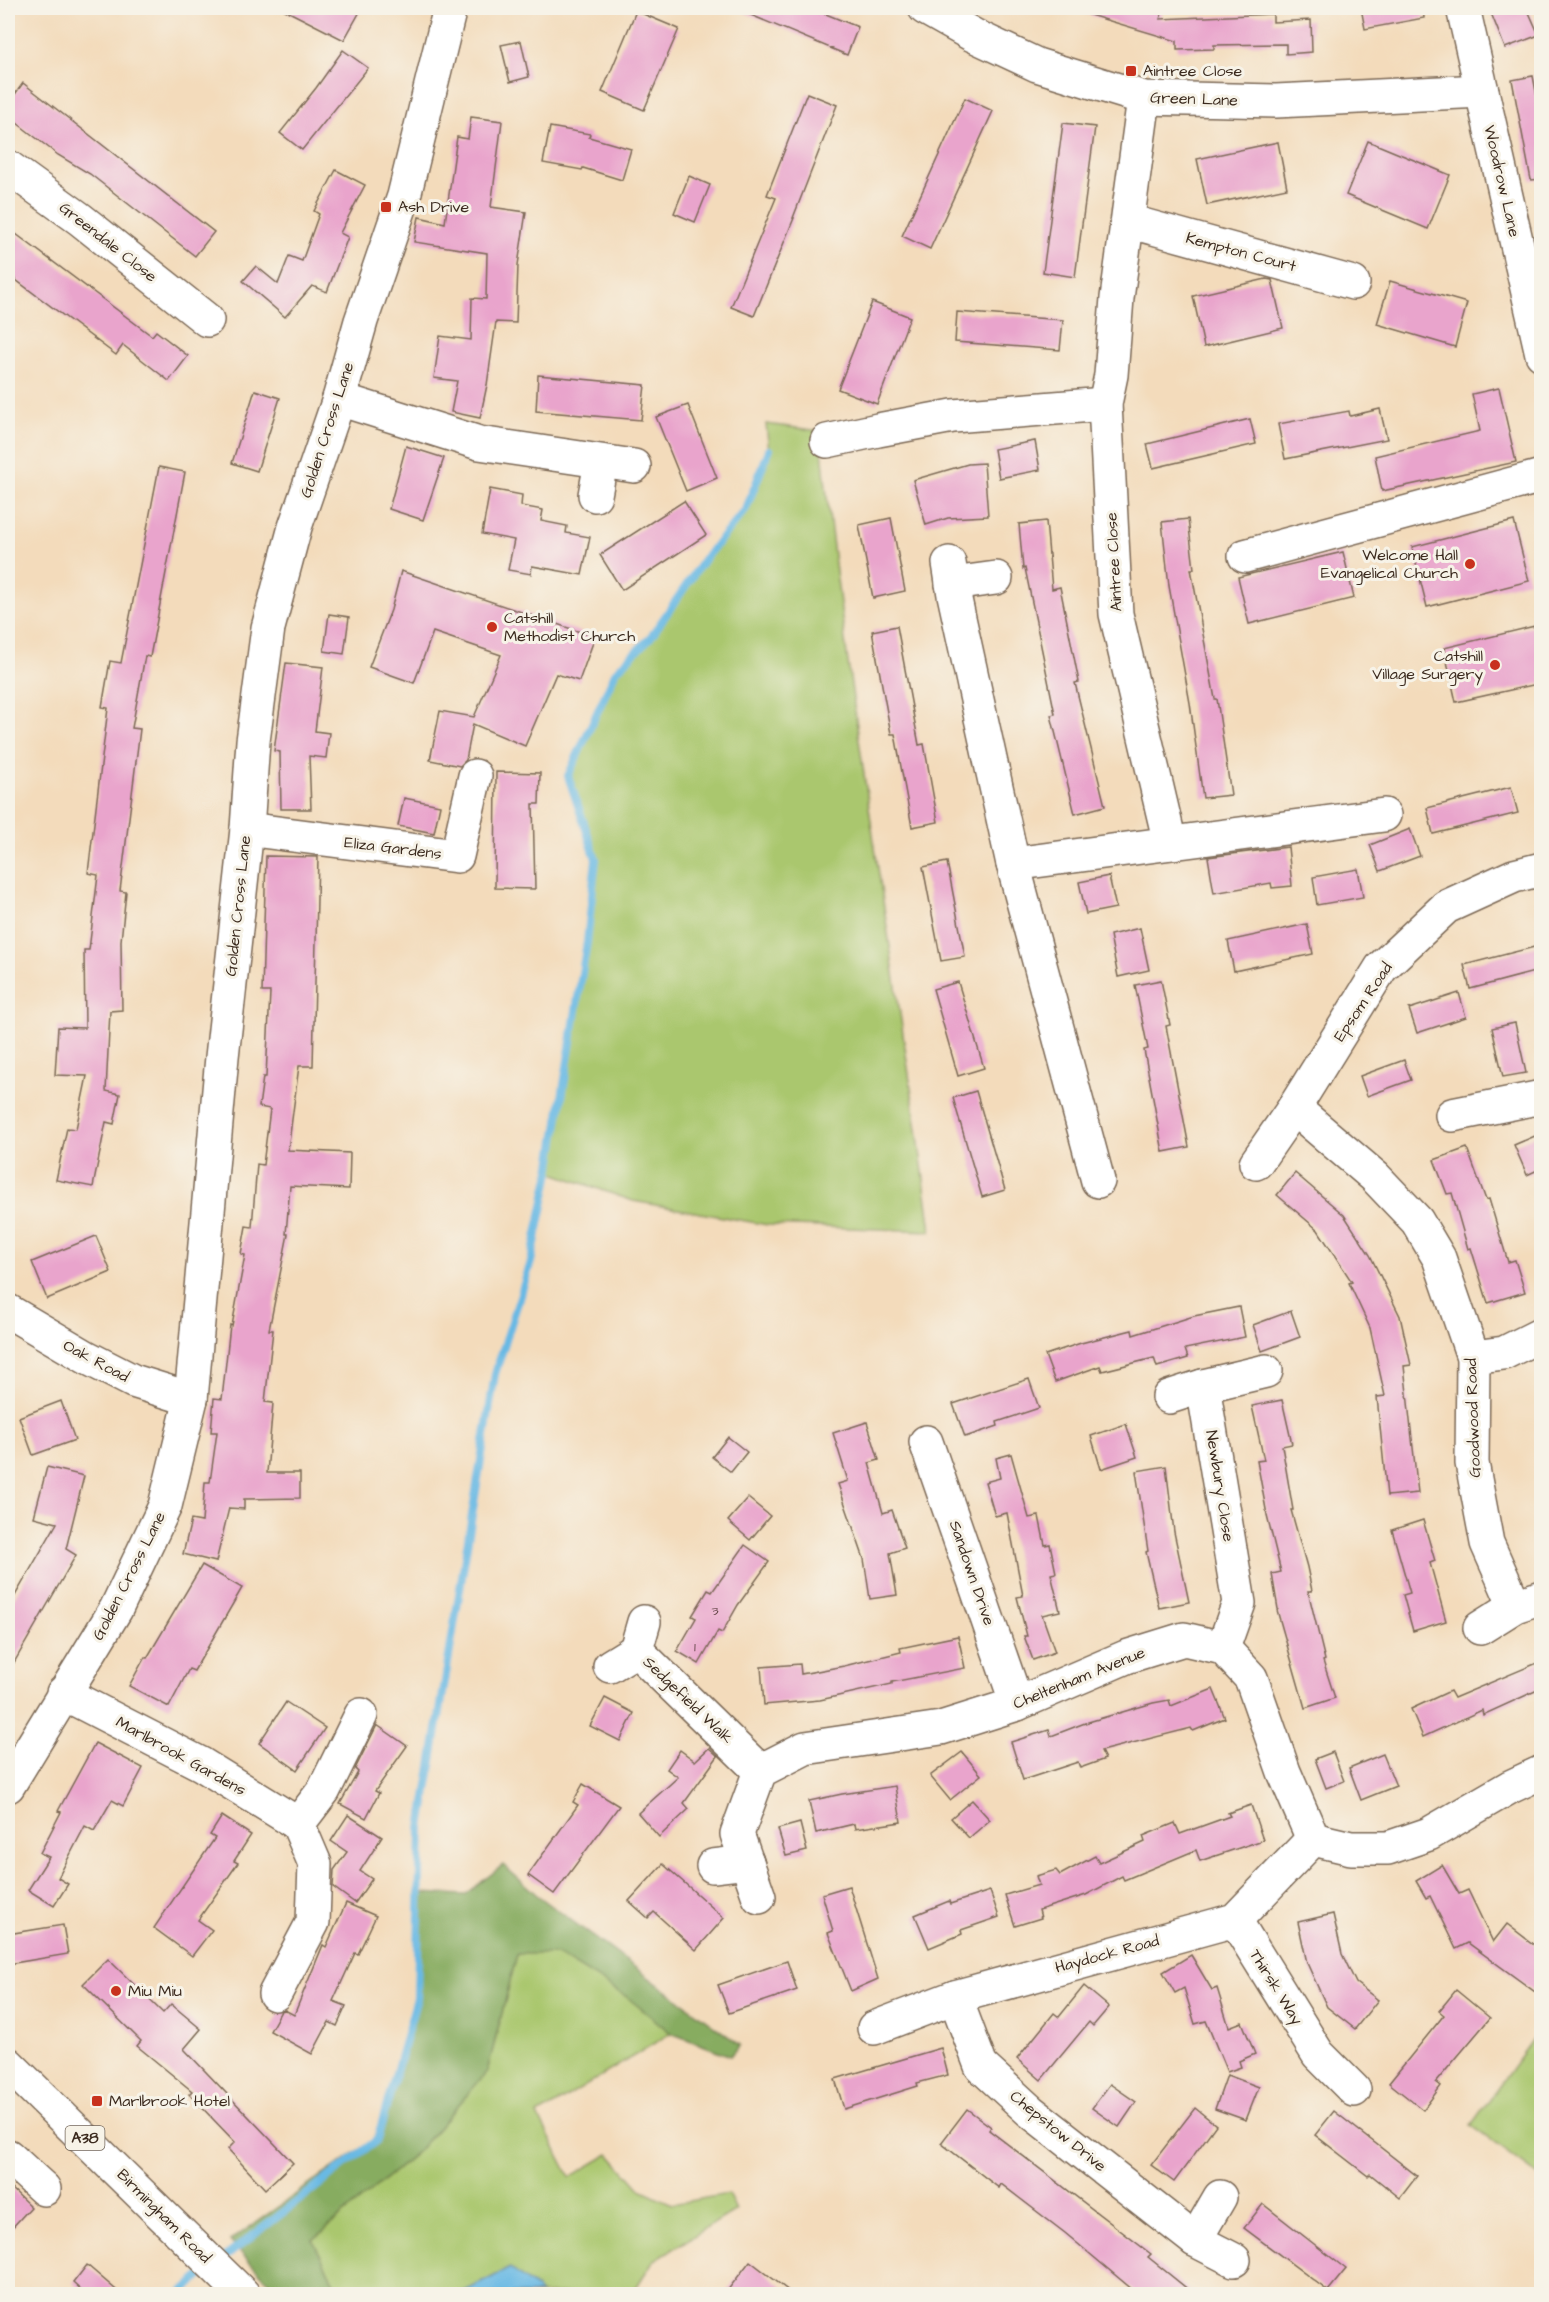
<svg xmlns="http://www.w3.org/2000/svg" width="1549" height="2302" viewBox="0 0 1549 2302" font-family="'Architects Daughter',sans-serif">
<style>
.green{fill:#aac76e;stroke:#727846;stroke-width:1.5}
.forest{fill:#87ac61;stroke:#616b40;stroke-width:1.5}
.water{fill:#69b9e4;stroke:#527281;stroke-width:1.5}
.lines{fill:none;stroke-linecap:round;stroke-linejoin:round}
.stream{stroke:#69b9e4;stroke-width:8}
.building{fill:#e9a4cc}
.minor-casing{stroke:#7b6855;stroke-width:36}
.major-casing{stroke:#7b6855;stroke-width:36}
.highway-casing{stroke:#7b6855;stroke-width:36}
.minor{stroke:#fff;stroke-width:33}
.major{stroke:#fff;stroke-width:33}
.highway{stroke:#fff;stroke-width:33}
.poi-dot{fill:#c8321e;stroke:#f7f3e8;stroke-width:2}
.labels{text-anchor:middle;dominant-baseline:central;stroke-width:6;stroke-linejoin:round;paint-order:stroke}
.number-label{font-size:14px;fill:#66484a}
.shield{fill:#f7f3e8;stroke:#73665b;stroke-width:1.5}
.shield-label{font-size:15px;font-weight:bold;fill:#3b2a1e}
.poi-label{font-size:16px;fill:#3b2a1e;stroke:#f7f3e8;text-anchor:start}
.street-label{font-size:16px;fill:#3b2a1e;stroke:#f7f3e8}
</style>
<rect width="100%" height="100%" fill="#f7f3e8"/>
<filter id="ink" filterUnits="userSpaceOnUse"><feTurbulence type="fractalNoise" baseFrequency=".0167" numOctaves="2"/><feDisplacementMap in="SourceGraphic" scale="12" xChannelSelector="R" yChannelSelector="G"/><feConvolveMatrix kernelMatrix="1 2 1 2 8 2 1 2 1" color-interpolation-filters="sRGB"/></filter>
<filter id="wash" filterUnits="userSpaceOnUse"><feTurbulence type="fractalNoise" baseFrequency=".008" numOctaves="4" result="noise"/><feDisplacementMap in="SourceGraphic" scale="24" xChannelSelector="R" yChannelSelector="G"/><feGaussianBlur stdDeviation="1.35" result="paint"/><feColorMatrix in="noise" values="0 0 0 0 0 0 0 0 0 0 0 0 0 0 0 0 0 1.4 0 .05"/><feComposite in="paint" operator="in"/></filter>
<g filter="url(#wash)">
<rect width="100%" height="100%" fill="#f3dbbb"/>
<!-- green -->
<g class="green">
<path d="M 766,424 L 820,431 C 847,699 896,964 931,1231 L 768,1225 L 633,1201 L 550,1172 L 587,942 L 596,860 L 568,776 L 616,671 L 650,638 L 705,558 L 746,509 L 769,450 Z"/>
<polygon points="518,1950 557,1954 628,1995 671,2033 538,2115 570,2177 609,2154 640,2189 672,2204 728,2194 736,2210 653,2261 632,2294 339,2294 313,2240 418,2151 487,2072"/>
<polygon points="1541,2028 1541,2177 1471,2125"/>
</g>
<!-- forest -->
<polygon class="forest" points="503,1865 537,1895 740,2045 731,2056 671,2033 627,1997 557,1954 517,1954 487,2072 418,2151 313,2240 339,2294 280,2294 230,2241 374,2139 417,1999 420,1893 465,1895"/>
<!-- water -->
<polygon class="water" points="510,2268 538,2290 541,2294 459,2294"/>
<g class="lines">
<!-- stream -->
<g class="stream">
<polyline points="220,2261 377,2140 417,1998 421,1828 495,1374 531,1262 550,1172 587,942 596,859 568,776 616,671 650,638 705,558 746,509 769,450"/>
<polyline points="180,2294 208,2270"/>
</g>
</g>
<g id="blocks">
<!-- building -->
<g class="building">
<polygon points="281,8 362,8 344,40"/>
<polygon points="734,8 811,8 858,27 847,55"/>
<polygon points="1084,8 1164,8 1160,19 1273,14 1273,22 1311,20 1312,52 1286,54 1286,44 1214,45 1214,49 1177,50 1177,41 1083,13"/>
<polygon points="1361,8 1423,8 1424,18 1365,29"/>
<polygon points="1489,8 1527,8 1539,35 1505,48"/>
<polygon points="636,11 679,29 644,110 602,92"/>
<polygon points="521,41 529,77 510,82 501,45"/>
<polygon points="343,50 368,68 302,150 280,133 316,88"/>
<polygon points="1533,76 1538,102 1542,102 1542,179 1531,180 1512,80"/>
<polygon points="23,83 214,232 195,256 90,174 58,155 8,116 8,104"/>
<polygon points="807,93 837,105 793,218 794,218 754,316 731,307 776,198 767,195"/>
<polygon points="965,98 993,111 930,249 902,236"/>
<polygon points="471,117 502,121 491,207 526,212 518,265 516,323 496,322 487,385 480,418 451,412 457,381 434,378 440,336 471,340 472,298 486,299 487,253 414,242 419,217 445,223 457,137 468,139"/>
<polygon points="1063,123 1095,127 1075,277 1043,272"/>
<polygon points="550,127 590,134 589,137 631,149 622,180 583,168 582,170 543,163"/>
<polygon points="1368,141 1450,175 1428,229 1346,195"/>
<polygon points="1278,142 1287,188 1207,205 1197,159"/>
<polygon points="336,170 365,185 340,233 348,237 327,292 312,286 285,317 243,281 256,266 278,284 289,256 302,261 319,214 314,211"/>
<polygon points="689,176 710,185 695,222 674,213"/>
<polygon points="8,228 152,336 156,331 188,356 169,381 123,345 116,355 8,274"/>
<polygon points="1266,279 1272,280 1283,328 1204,347 1193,296"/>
<polygon points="1390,281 1467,303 1455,347 1377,324"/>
<polygon points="872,302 910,317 877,404 838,389"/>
<polygon points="957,312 1063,320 1060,350 955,342"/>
<polygon points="538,375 645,385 641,420 536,411"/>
<polygon points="1499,388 1516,462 1382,491 1375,456 1480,431 1472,394"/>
<polygon points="255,390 280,398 257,471 232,463"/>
<polygon points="688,405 717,478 686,491 656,417"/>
<polygon points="1380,409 1387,439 1285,459 1278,424 1349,411 1350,416"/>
<polygon points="1250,419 1256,444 1153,468 1147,444"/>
<polygon points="1035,441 1040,470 999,478 994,449"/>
<polygon points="406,446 444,458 423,520 389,509"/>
<polygon points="984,463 988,516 948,518 926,525 913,480 968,464"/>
<polygon points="159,467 185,472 150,657 145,656 132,728 140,729 120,891 126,892 121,941 122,1010 110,1011 106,1091 120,1094 114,1124 106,1122 93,1187 56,1180 67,1128 76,1129 87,1076 55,1075 58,1027 85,1028 84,950 89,950 98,875 88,873 108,708 102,707 110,661 121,663"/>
<polygon points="490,489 522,495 521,506 543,510 541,521 567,526 566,533 590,537 582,575 532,566 531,574 508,570 514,540 482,534"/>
<polygon points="684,501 706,535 622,590 600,555"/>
<polygon points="891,518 905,591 873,598 859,525"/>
<polygon points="1188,519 1194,569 1191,569 1215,699 1217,699 1231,795 1203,798 1190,703 1169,586 1162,522"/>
<polygon points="1046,521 1052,589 1060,587 1079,682 1075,683 1105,806 1075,814 1051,715 1055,714 1025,568 1023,569 1019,524"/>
<polygon points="1514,521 1529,581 1427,607 1412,547"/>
<polygon points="1343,552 1354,598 1249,624 1238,577"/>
<polygon points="401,571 595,637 579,681 556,674 525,746 473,724 466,760 460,766 430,760 440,711 474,717 501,655 433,632 414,683 369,667 391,610"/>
<polygon points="329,614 349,617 344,654 324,651"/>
<polygon points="1539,625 1542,636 1542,683 1456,702 1444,648"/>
<polygon points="897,626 919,745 924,744 938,822 912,827 895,734 891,734 872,631"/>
<polygon points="286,663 323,667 315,731 329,733 326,758 309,756 311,809 281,809 280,752 274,751"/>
<polygon points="496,772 540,773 539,804 533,804 535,889 495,888"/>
<polygon points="1511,787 1518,813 1433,834 1427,808"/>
<polygon points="404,798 440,805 434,833 398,826"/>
<polygon points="1410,829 1420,856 1380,871 1370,845"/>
<polygon points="1288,847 1292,886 1272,888 1271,883 1214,893 1208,857"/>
<polygon points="266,856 318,857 313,1066 299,1066 288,1150 350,1153 349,1189 290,1186 286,1234 288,1234 269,1330 273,1330 265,1402 273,1403 267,1473 300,1473 300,1498 244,1499 244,1509 229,1508 216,1562 183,1554 191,1520 202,1522 205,1482 210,1482 217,1432 211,1432 214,1398 222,1399 230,1325 232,1326 245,1255 241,1254 246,1226 252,1227 257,1164 263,1165 270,1109 259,1107 263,1077 266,1077 270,992 262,992"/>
<polygon points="947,862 965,957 941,961 923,867"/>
<polygon points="1358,869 1363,897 1317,905 1313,877"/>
<polygon points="1109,876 1116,908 1086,914 1079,882"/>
<polygon points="1307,924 1313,954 1234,971 1228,941"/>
<polygon points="1140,928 1149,970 1118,977 1110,935"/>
<polygon points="1542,945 1542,970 1470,989 1464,965"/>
<polygon points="1161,980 1170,1025 1166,1026 1189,1147 1163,1152 1144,1050 1148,1049 1135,985"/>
<polygon points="958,982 984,1068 958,1076 933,989"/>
<polygon points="1459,993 1466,1017 1417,1033 1409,1009"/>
<polygon points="1515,1023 1526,1073 1503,1077 1492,1028"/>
<polygon points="1404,1060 1411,1080 1367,1096 1360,1076"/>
<polygon points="976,1091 1005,1190 982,1197 953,1098"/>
<polygon points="1542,1133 1542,1168 1527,1175 1514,1145"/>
<polygon points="1467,1148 1486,1200 1489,1199 1508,1262 1515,1260 1525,1292 1488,1303 1471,1248 1468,1249 1452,1193 1447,1194 1434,1160"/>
<polygon points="1295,1173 1344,1215 1370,1255 1400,1316 1411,1365 1404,1366 1418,1493 1387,1496 1377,1397 1385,1396 1370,1328 1349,1283 1352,1282 1318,1230 1277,1195"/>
<polygon points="96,1236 111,1272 47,1299 32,1262"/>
<polygon points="1239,1307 1245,1337 1185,1349 1188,1358 1157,1367 1154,1358 1102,1371 1100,1366 1055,1382 1045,1355 1081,1343 1132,1330 1133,1335 1194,1316"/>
<polygon points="1291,1311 1300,1337 1262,1351 1253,1325"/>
<polygon points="1029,1379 1039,1408 997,1422 998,1426 965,1437 953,1404"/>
<polygon points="1282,1400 1292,1444 1282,1446 1293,1510 1291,1510 1307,1567 1312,1591 1308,1591 1325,1660 1323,1661 1335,1698 1305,1708 1277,1610 1278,1609 1272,1574 1281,1572 1267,1515 1257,1461 1264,1460 1252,1406"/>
<polygon points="61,1401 75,1440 33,1455 19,1417"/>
<polygon points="867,1422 879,1460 869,1463 883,1513 892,1510 905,1548 890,1553 897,1595 870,1599 864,1559 838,1484 848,1481 833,1433"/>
<polygon points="1126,1424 1137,1457 1101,1469 1091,1436"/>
<polygon points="728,1437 747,1452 731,1472 712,1457"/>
<polygon points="1011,1454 1029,1518 1039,1516 1045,1545 1050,1544 1056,1573 1051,1574 1060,1611 1042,1615 1055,1652 1033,1660 1024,1636 1027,1636 1017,1597 1023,1596 1007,1513 995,1516 985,1482 1000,1478 996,1458"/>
<polygon points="1166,1466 1174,1532 1189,1602 1159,1608 1146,1552 1148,1551 1136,1471"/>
<polygon points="47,1467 84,1476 66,1549 76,1555 8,1673 8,1608 57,1523 34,1517"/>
<polygon points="748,1498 770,1516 750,1540 728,1521"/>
<polygon points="1423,1520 1435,1561 1430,1563 1446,1621 1413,1631 1403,1595 1410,1593 1392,1530"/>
<polygon points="745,1545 769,1562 738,1605 722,1633 718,1631 699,1664 677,1651 696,1618 692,1616 708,1590 712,1592"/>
<polygon points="202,1565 242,1588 194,1671 189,1669 169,1707 129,1686 145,1657 147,1658"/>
<polygon points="958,1636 965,1668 892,1682 892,1684 820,1700 764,1705 761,1667 800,1664 801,1674 844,1666 901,1652 900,1648"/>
<polygon points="1542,1661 1542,1688 1483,1715 1482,1710 1423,1737 1411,1709 1450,1691 1454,1698"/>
<polygon points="1213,1689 1225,1718 1193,1731 1191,1728 1101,1751 1105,1759 1080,1768 1078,1762 1023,1780 1011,1742 1049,1730 1051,1736 1085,1723 1153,1703 1169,1700 1171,1706"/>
<polygon points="605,1698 634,1713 620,1741 590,1726"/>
<polygon points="286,1702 325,1728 297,1770 259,1743"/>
<polygon points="377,1725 407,1746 375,1791 379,1793 366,1818 340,1804 358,1772 355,1769"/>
<polygon points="95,1743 143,1768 123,1806 112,1800 94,1831 85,1826 58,1878 68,1884 54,1906 28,1890 49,1857 40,1853 61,1812 58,1811"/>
<polygon points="709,1748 718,1756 684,1803 689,1809 659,1837 638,1813 678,1777 667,1769 680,1750 695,1761"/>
<polygon points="962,1752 981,1775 950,1800 930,1776"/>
<polygon points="1333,1752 1344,1781 1326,1788 1315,1759"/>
<polygon points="1383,1754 1396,1786 1361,1800 1349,1768"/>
<polygon points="583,1784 619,1806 554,1894 528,1875 578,1805 573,1802"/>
<polygon points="895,1786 901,1822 855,1829 854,1824 816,1833 809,1801 842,1794"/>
<polygon points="972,1800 990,1820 969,1838 951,1818"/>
<polygon points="1251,1805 1263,1840 1200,1861 1196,1850 1124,1880 1122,1876 1086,1895 1039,1910 1041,1918 1015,1926 1005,1895 1039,1885 1036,1876 1056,1870 1060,1875 1095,1856 1099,1863 1145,1842 1143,1836 1175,1823 1180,1834 1230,1816 1228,1813"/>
<polygon points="348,1815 382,1837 360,1871 372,1879 355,1903 333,1887 334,1870 347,1852 331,1841"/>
<polygon points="222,1816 251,1835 234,1861 238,1863 198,1920 212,1930 192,1956 154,1928 215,1838 210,1835"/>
<polygon points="800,1823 807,1851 786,1856 778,1829"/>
<polygon points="663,1864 724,1918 696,1950 654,1912 648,1918 629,1901"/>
<polygon points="1442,1865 1459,1894 1468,1890 1493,1942 1507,1924 1542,1951 1542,1997 1468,1943 1456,1949 1430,1896 1426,1898 1416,1881"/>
<polygon points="849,1886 878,1979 851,1991 828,1933 833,1931 822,1894"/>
<polygon points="990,1891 999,1917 961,1930 962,1934 929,1948 915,1915 949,1901 950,1904"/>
<polygon points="346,1903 376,1916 358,1954 355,1953 333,2001 346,2006 337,2026 329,2022 312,2054 270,2031 281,2011 285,2010 294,2015 323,1945 326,1947"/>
<polygon points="1333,1914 1342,1954 1356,1983 1378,2000 1355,2029 1327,2007 1307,1963 1298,1922"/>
<polygon points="63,1925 68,1954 8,1964 8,1934"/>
<polygon points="1191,1955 1212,1990 1217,1988 1229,2027 1242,2022 1255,2054 1239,2061 1241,2067 1227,2072 1206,2021 1195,2024 1184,1988 1175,1993 1163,1972"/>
<polygon points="108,1959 163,2013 171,2004 201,2029 184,2049 293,2163 265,2189 228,2149 235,2142 189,2094 192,2091 137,2046 141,2041 83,1984"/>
<polygon points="787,1961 797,1990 729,2013 718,1985"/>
<polygon points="1084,1986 1109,2007 1093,2026 1089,2022 1041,2080 1017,2059 1054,2013 1059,2017"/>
<polygon points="1456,1990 1490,2018 1436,2082 1441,2086 1423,2110 1389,2083 1444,2015 1439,2011"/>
<polygon points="941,2048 948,2075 917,2083 918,2086 844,2109 835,2079"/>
<polygon points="1227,2075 1259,2087 1246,2120 1215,2109"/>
<polygon points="1110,2084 1136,2102 1119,2127 1092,2108"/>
<polygon points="1195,2108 1216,2125 1174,2182 1151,2165"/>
<polygon points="967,2109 991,2127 989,2130 1151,2254 1148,2257 1195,2295 1139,2295 1065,2233 1001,2184 999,2188 941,2143"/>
<polygon points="1334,2111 1417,2176 1400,2198 1370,2174 1368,2176 1315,2135"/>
<polygon points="8,2185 31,2207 8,2232"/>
<polygon points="1263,2204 1346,2269 1328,2291 1244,2228"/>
<polygon points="750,2261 794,2295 724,2295"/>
<polygon points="87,2265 122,2295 86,2295 73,2283"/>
</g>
</g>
</g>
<g filter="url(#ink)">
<use href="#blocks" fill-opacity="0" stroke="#7b6855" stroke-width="1.5"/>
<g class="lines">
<defs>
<g id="minor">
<polyline points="925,8 973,35 1037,65 1144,98 1276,101 1482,91"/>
<polyline points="1463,8 1542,354"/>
<polyline points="1144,98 1117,298 1111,375 1105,404 1116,614 1170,843"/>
<polyline points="8,167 80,219 207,320"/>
<polyline points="1128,221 1353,283"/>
<polyline points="339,399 479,443 634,466"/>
<polyline points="827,441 878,430 953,416 1105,404"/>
<polyline points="595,495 601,462"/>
<polyline points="1245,556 1542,476"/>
<polyline points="949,563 954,595 1013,864 1098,1181"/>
<polyline points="952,584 996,578"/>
<polyline points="247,829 457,856 475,776"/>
<polyline points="1013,864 1384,815"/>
<polyline points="1294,1108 1375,1177 1417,1221 1439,1258 1473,1357 1472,1463 1487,1543 1515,1606"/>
<polyline points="1452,1115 1542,1097"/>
<polyline points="1256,1163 1294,1108 1381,968 1446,907 1514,876 1542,869"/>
<polyline points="8,1311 86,1357 133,1381 191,1399"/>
<polyline points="1473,1357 1504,1353 1542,1334"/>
<polyline points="1169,1397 1203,1386"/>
<polyline points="926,1442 1017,1704"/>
<polyline points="644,1622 636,1650 760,1771"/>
<polyline points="1480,1628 1515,1606 1542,1597"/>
<polyline points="1223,1648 1239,1603 1203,1386 1266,1371"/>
<polyline points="610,1666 636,1650"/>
<polyline points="63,1693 201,1764 298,1824"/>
<polyline points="713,1866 747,1862"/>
<polyline points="759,1897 737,1834 760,1771 805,1748 941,1728 1017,1704 1126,1657 1184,1639 1223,1648 1251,1678 1284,1772 1313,1839 1351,1848 1388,1848 1429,1834 1510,1787 1542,1772"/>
<polyline points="1235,1920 1318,2054 1354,2090"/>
<polyline points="275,1994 313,1922 315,1864 298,1824 324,1790 361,1715"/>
<polyline points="955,1997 981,2066 1030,2111 1195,2240 1234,2260"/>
<polyline points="874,2028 955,1997 1235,1920 1313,1839"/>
<polyline points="8,2156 44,2189"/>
<polyline points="1195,2240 1220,2197"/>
</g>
<polyline id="major" points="8,1786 116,1609 165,1506 191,1399 222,1057 247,829 253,741 268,628 295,527 339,399 361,321 404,196 450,8"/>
<polyline id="highway" points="8,2064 243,2294"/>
</defs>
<!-- minor casing -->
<use href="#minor" class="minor-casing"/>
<!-- major casing -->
<use href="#major" class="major-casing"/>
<!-- highway casing -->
<use href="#highway" class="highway-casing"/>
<!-- minor -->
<use href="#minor" class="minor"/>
<!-- major -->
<use href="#major" class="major"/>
<!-- highway -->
<use href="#highway" class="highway"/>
</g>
</g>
<!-- markers -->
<g class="poi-dot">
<rect x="1125" y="65" width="12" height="12" rx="3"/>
<rect x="380" y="201" width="12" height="12" rx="3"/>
<circle cx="1470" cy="564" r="6"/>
<circle cx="492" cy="627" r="6"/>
<circle cx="1495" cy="665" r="6"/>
<circle cx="116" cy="1991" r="6"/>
<rect x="91" y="2095" width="12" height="12" rx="3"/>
</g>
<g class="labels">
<!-- number labels -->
<g class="number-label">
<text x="715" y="1611">3</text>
<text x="695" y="1647">1</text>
</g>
<!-- shield labels -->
<rect class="shield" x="65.5" y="2126" width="39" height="24" rx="4.5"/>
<g class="shield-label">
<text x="85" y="2138">A38</text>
</g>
<!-- poi labels -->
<g class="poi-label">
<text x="1143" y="71">Aintree Close</text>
<text x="398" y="207">Ash Drive</text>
<text x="1458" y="555" text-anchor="end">Welcome Hall<tspan x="1458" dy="18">Evangelical Church</tspan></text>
<text x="504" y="618">Catshill<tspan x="504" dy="18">Methodist Church</tspan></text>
<text x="1483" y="656" text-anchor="end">Catshill<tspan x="1483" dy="18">Village Surgery</tspan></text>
<text x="128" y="1991">Miu Miu</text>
<text x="109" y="2101">Marlbrook Hotel</text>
</g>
<!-- street labels -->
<g class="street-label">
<text transform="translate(1194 99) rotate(2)">Green Lane</text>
<text transform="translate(1502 181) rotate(77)">Woodrow Lane</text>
<text transform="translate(108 242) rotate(38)">Greendale Close</text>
<text transform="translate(1241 252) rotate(15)">Kempton Court</text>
<text transform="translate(327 430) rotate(-72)">Golden Cross Lane</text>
<text transform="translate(1114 562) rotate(-93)">Aintree Close</text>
<text transform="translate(393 848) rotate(7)">Eliza Gardens</text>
<text transform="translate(238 906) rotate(-84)">Golden Cross Lane</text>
<text transform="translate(1363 1002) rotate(-56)">Epsom Road</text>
<text transform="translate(96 1361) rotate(28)">Oak Road</text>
<text transform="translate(1473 1418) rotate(-92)">Goodwood Road</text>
<text transform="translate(1220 1486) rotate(81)">Newbury Close</text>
<text transform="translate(972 1573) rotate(71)">Sandown Drive</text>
<text transform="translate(129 1576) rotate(-63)">Golden Cross Lane</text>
<text transform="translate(1079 1678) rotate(-22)">Cheltenham Avenue</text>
<text transform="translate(688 1700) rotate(44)">Sedgefield Walk</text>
<text transform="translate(181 1756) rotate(29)">Marlbrook Gardens</text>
<text transform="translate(1107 1954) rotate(-15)">Haydock Road</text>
<text transform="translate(1276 1987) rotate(58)">Thirsk Way</text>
<text transform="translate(1058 2131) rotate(39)">Chepstow Drive</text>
<text transform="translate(164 2216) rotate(45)">Birmingham Road</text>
</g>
</g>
<!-- margin -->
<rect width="1549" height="2302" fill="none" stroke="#f7f3e8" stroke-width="30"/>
</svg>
